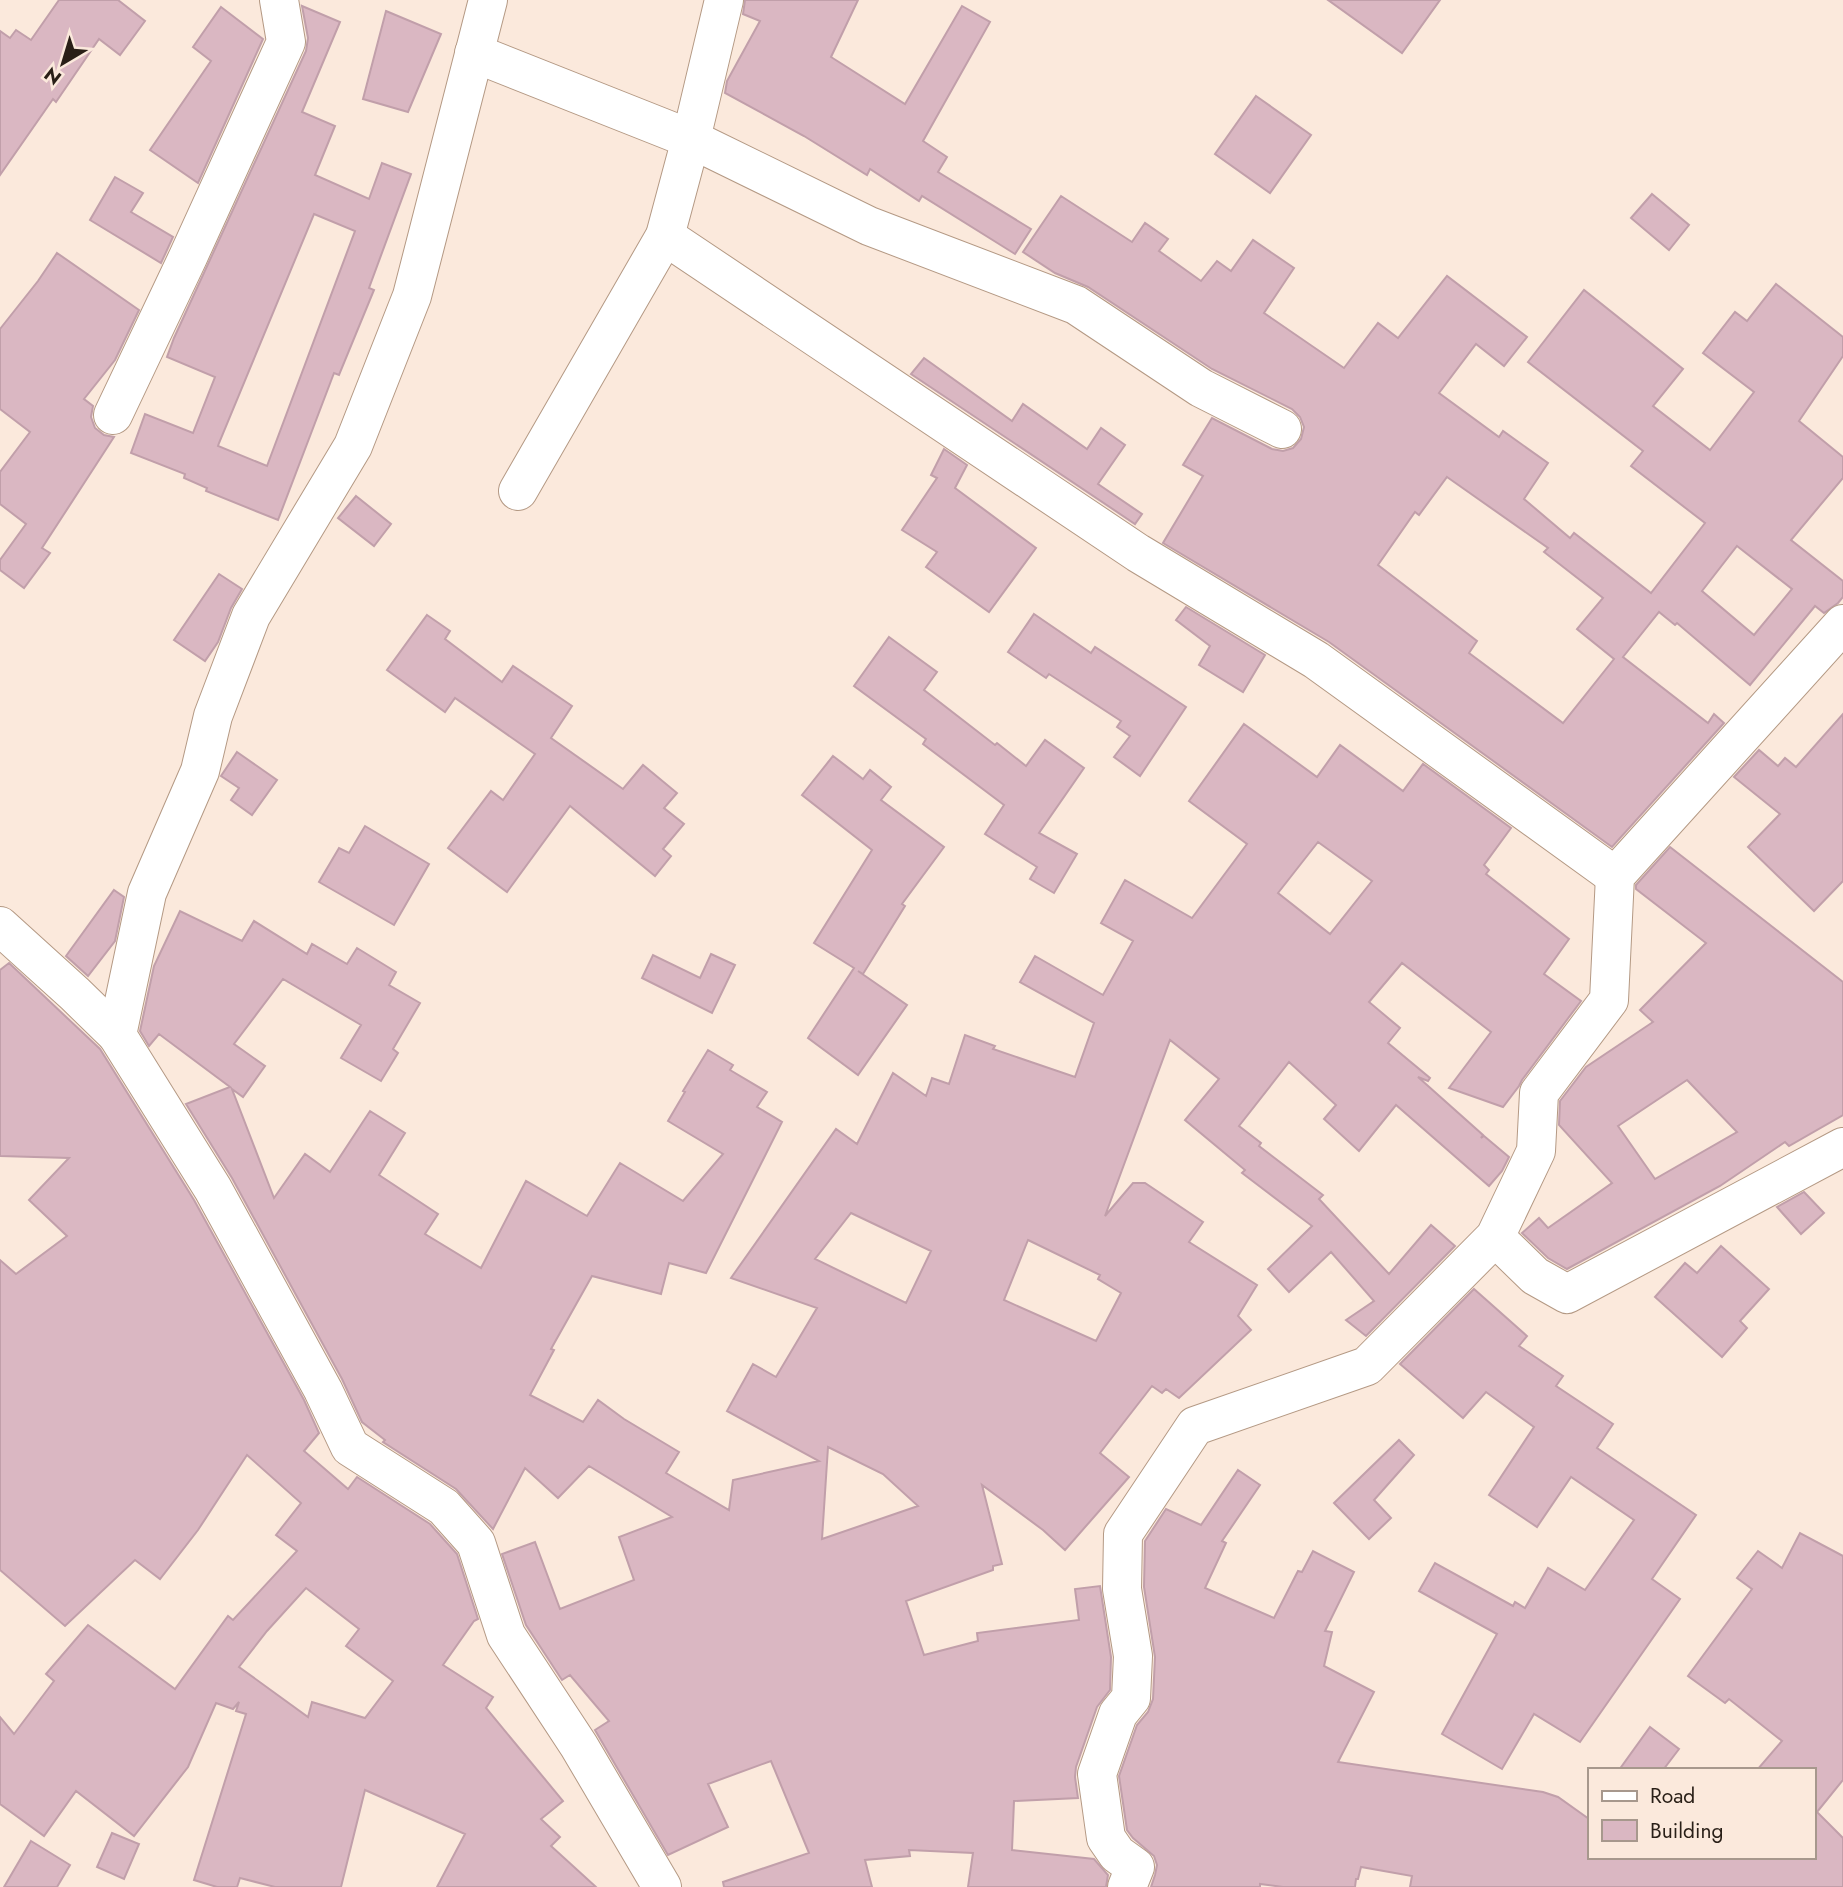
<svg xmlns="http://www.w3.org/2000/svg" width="1843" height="1887" viewBox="0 0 1843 1887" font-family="Jost,sans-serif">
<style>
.building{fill:#dab7c2;stroke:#c19faa;stroke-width:2;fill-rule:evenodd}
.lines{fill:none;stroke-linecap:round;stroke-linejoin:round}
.minor-casing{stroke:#b49984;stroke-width:40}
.minor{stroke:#fff;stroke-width:38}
</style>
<rect width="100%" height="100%" fill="#fbe9dc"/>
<!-- building -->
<g class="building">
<polygon points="59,0 118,0 145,21 120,55 99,39 56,102 53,99 0,175 0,31 10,38 16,30 31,40"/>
<polygon points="745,0 858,0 831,57 905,104 962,6 990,22 923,141 947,157 938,172 1031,229 1015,254 922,196 919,201 870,169 867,175 804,136 725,93 727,81 760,21 743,14"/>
<polygon points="1328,0 1440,0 1402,53"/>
<path d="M 302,6 L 340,22 L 302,112 L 335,126 L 315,175 L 369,199 L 382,163 L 411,174 L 369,288 L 374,290 L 339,375 L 334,373 L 278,520 L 206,491 L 207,488 L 184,478 L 185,474 L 131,453 L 145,414 L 193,433 L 215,377 L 167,357 L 174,338 L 306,51 L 308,38 ZM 314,214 L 355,231 L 267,466 L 218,446 L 219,443 Z"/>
<polygon points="221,7 263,39 198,183 150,150 211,61 193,47"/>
<polygon points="386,11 441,34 408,112 363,99"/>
<polygon points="1256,96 1311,135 1270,193 1215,154"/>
<polygon points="115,177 143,193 131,212 173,237 161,263 90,220"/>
<polygon points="1652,194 1689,225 1669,250 1631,218"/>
<path d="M 1061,196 L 1132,242 L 1145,223 L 1168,239 L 1159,251 L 1201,281 L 1217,261 L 1231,271 L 1253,240 L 1294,268 L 1264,313 L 1344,368 L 1378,323 L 1398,338 L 1447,276 L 1527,337 L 1504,366 L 1476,344 L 1439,393 L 1499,437 L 1503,431 L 1548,463 L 1524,499 L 1570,538 L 1574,533 L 1651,593 L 1705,523 L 1631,466 L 1643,451 L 1528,362 L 1584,290 L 1683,369 L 1653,406 L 1710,450 L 1754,392 L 1703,353 L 1735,312 L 1747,321 L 1776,284 L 1843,337 L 1843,356 L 1799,421 L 1843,457 L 1843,478 L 1791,540 L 1843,581 L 1843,597 L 1838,603 L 1824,613 L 1815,606 L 1750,685 L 1677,623 L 1675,625 L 1659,612 L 1623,657 L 1708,723 L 1714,714 L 1724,723 L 1612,847 L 1329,642 L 1163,543 L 1203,476 L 1183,465 L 1212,418 L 1272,449 L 1283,451 L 1293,448 L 1301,439 L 1304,427 L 1300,417 L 1292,409 L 1212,369 L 1088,287 L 1055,273 L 1023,252 ZM 1447,477 L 1548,548 L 1544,552 L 1603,598 L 1577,629 L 1614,659 L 1563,723 L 1469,653 L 1477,641 L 1378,565 L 1415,512 L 1419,515 ZM 1737,546 L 1792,589 L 1754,635 L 1702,591 Z"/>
<polygon points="57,253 139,310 115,360 84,399 93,406 91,417 95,428 104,435 114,437 42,548 50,553 24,588 0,570 0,560 26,524 0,504 0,472 30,432 0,409 0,329 38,281"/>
<polygon points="924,358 1012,421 1023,404 1087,449 1101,428 1125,445 1098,484 1142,514 1135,524 911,374"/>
<polygon points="944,449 967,465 955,488 1036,548 989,612 926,567 937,552 902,530 937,478 931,475"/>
<polygon points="356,496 391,524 374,546 338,518"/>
<polygon points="219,574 242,589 231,608 218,642 205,661 174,640"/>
<polygon points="1186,607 1265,655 1243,692 1199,665 1210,646 1176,620"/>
<polygon points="1034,614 1091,653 1095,647 1186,707 1140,776 1114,757 1130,736 1117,727 1121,721 1049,674 1046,678 1008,652"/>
<polygon points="427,615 450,631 445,639 502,682 513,666 572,706 551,738 623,789 643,765 677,793 664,808 684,824 663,849 671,856 655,876 570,806 507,892 448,848 491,791 503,800 535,754 455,698 445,712 387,670"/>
<polygon points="889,637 937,672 924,690 995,745 997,743 1026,766 1045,740 1084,768 1039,833 1077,854 1054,893 1030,879 1037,867 985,834 1004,805 923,744 926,739 854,686"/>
<polygon points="1843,714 1843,881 1814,911 1748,847 1780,814 1734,777 1759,750 1778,766 1785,758 1796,767"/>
<path d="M 1244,724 L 1317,777 L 1340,745 L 1403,791 L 1423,764 L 1511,828 L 1484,865 L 1489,870 L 1486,874 L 1569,939 L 1544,974 L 1581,1001 L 1522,1080 L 1519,1086 L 1503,1107 L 1449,1088 L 1491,1032 L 1402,963 L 1369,1002 L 1400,1028 L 1388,1043 L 1430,1078 L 1428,1081 L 1418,1077 L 1483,1135 L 1481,1138 L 1484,1136 L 1509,1157 L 1502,1171 L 1489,1186 L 1396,1105 L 1359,1151 L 1324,1119 L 1336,1105 L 1289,1062 L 1239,1126 L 1261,1143 L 1259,1146 L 1323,1195 L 1319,1199 L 1389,1274 L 1431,1225 L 1455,1246 L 1366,1336 L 1346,1320 L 1374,1301 L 1331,1252 L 1289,1292 L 1268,1269 L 1312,1226 L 1242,1173 L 1245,1170 L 1185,1120 L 1219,1079 L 1170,1040 L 1105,1216 L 1133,1183 L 1145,1183 L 1203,1222 L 1189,1242 L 1257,1285 L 1238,1316 L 1251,1330 L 1179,1398 L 1166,1389 L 1162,1393 L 1152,1386 L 1100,1453 L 1129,1477 L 1065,1550 L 1043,1530 L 982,1485 L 1002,1564 L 993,1566 L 993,1570 L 906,1601 L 924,1655 L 978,1641 L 977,1633 L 1079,1620 L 1075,1589 L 1100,1586 L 1111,1657 L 1110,1690 L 1097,1707 L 1076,1767 L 1075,1777 L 1078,1798 L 1014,1801 L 1012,1850 L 1094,1859 L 1108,1875 L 1106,1887 L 968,1887 L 973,1853 L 909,1850 L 910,1856 L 865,1860 L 872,1887 L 724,1887 L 723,1882 L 809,1853 L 771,1761 L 708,1784 L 728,1827 L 668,1855 L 595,1730 L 609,1721 L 570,1675 L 562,1680 L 526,1625 L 502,1554 L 535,1542 L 560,1609 L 634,1580 L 619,1537 L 672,1517 L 589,1466 L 558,1498 L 525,1468 L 493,1529 L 456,1489 L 383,1442 L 385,1440 L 362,1422 L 342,1379 L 232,1178 L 186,1104 L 230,1087 L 159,1034 L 149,1046 L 140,1031 L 154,966 L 180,911 L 242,941 L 254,921 L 307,954 L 312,944 L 347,964 L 357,948 L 396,972 L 389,985 L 420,1003 L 393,1049 L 398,1053 L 381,1081 L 341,1058 L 361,1025 L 283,979 L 234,1044 L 265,1066 L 243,1097 L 232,1089 L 274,1198 L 305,1154 L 330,1172 L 370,1111 L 405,1133 L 379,1175 L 438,1214 L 425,1234 L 481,1268 L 526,1181 L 587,1216 L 620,1163 L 683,1201 L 723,1154 L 668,1121 L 685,1092 L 683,1091 L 708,1050 L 733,1065 L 730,1070 L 767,1092 L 757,1107 L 782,1122 L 706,1273 L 669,1263 L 661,1294 L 592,1276 L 551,1349 L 554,1350 L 530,1395 L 583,1422 L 598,1400 L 624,1419 L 679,1452 L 666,1473 L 729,1510 L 733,1480 L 819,1461 L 727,1411 L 753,1364 L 776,1377 L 817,1308 L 731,1278 L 836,1129 L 857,1144 L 893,1073 L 926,1096 L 932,1078 L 949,1084 L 965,1035 L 995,1046 L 993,1049 L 1075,1077 L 1094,1023 L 1020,982 L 1035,956 L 1103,995 L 1133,941 L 1101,923 L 1125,880 L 1192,918 L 1247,844 L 1189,801 ZM 1318,842 L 1372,881 L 1330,934 L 1278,893 ZM 851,1213 L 931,1251 L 906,1303 L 815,1259 ZM 1028,1240 L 1100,1275 L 1098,1279 L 1121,1293 L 1096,1341 L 1004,1300 ZM 828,1447 L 883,1474 L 918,1506 L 822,1539 Z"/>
<polygon points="237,752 277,780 252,815 231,800 239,788 221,776"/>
<polygon points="833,756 863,779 870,770 891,787 881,800 944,847 902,904 905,906 863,974 858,971 907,1005 858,1075 808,1038 854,968 814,943 872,850 802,795"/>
<polygon points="365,826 429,864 394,925 319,882 339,848 349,853"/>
<path d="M 1670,847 L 1843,982 L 1843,1115 L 1789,1146 L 1785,1142 L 1720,1186 L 1567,1269 L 1548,1258 L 1522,1233 L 1539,1218 L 1548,1228 L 1612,1183 L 1559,1125 L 1560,1101 L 1586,1067 L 1653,1022 L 1640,1010 L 1706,943 L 1636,889 L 1636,885 ZM 1687,1080 L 1737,1132 L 1655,1179 L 1618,1126 Z"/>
<polygon points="114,890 124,897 115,941 88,976 66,956"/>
<polygon points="711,954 735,965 712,1013 642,978 653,955 700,978"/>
<path d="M 9,963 L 100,1049 L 194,1200 L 304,1400 L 319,1433 L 304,1451 L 348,1489 L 357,1477 L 430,1524 L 457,1554 L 478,1619 L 474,1621 L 443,1665 L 493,1697 L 486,1708 L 563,1801 L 541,1819 L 560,1837 L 551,1846 L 596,1887 L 437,1887 L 465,1834 L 365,1790 L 341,1887 L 275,1887 L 240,1878 L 237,1887 L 217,1887 L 194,1880 L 246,1714 L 236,1711 L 239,1702 L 233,1709 L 216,1703 L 188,1767 L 134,1836 L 76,1791 L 44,1836 L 0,1804 L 0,1717 L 14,1734 L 54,1681 L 46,1674 L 88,1625 L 175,1689 L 228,1616 L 233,1620 L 297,1551 L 276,1535 L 301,1503 L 247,1455 L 198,1530 L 160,1579 L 135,1560 L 65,1626 L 0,1570 L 0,1260 L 16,1274 L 67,1236 L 29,1200 L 69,1158 L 0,1156 L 0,970 ZM 306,1588 L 359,1629 L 346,1646 L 393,1681 L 365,1718 L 312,1702 L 308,1717 L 239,1667 L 267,1631 Z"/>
<polygon points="1804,1192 1824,1213 1801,1234 1777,1207"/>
<polygon points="1721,1246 1769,1289 1740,1321 1747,1328 1722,1357 1655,1297 1685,1263 1697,1273"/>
<polygon points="1474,1289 1527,1336 1519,1346 1563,1376 1556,1386 1613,1424 1597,1448 1696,1515 1652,1579 1680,1599 1580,1742 1534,1714 1502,1769 1442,1734 1497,1634 1419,1591 1435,1563 1513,1606 1515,1602 1525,1608 1548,1568 1585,1590 1634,1520 1571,1477 1537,1527 1489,1495 1534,1427 1486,1392 1463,1418 1400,1364"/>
<polygon points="1399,1440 1414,1455 1374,1500 1391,1518 1369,1539 1334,1503"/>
<polygon points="1238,1470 1260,1485 1222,1541 1226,1543 1205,1588 1274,1618 1298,1571 1302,1572 1313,1551 1354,1572 1325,1631 1332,1632 1324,1666 1374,1692 1338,1762 1543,1792 1558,1797 1589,1819 1589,1857 1813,1857 1813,1770 1757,1770 1782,1741 1729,1699 1725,1703 1688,1676 1752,1589 1737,1578 1758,1551 1782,1568 1800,1533 1843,1556 1843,1780 1817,1812 1843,1838 1843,1887 1410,1887 1412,1876 1361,1867 1358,1879 1356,1879 1355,1887 1283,1887 1260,1884 1260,1887 1151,1887 1155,1875 1157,1865 1154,1856 1133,1838 1127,1830 1119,1776 1137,1725 1148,1712 1153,1699 1155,1657 1144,1587 1145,1541 1166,1509 1201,1525"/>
<polygon points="1650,1727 1679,1749 1663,1770 1619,1770"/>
<polygon points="112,1833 139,1844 124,1879 97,1867"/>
<polygon points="31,1841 70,1865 57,1887 4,1887"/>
</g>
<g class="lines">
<defs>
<g id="minor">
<polyline points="488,0 412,296 353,446 251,616 213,716 200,771 147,893 117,1035 213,1189 323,1390 350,1447 444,1507 476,1543 506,1635 579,1746 662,1887"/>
<polyline points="474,53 691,139 869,226 1076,305 1201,388 1282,429"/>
<polyline points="665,236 1138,553 1316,660 1615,876"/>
<polyline points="113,415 188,257 286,42 279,0"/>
<polyline points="518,491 665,236 691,139 724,0"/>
<polyline points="0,926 75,994 117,1035"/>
<polyline points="1495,1237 1535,1276 1567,1294 1843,1147"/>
<polyline points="1127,1887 1135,1867 1117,1854 1106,1838 1097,1774 1118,1714 1131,1698 1133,1656 1122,1589 1123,1534 1195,1426 1367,1366 1495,1237 1536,1151 1539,1093 1609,1000 1615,876 1843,624"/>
</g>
</defs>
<!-- minor casing -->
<use href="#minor" class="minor-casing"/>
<!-- minor -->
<use href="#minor" class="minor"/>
</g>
<!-- legend -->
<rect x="1588" y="1768" width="228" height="91" fill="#fbe9dc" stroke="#a7988d" stroke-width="2"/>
<rect x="1602" y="1791" width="35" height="10" fill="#ffffff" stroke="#a7988d" stroke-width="2"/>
<text x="1650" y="1803" font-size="21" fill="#291f17">Road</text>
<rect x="1602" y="1820" width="35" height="21" fill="#dab7c2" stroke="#a7988d" stroke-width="2"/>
<text x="1650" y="1838" font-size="21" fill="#291f17">Building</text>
<!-- north arrow -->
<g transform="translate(63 63) rotate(218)" stroke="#fbe9dc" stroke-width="5" paint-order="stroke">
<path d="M0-5L12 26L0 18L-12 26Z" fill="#291f17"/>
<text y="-10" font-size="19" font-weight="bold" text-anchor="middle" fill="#291f17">N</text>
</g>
</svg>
